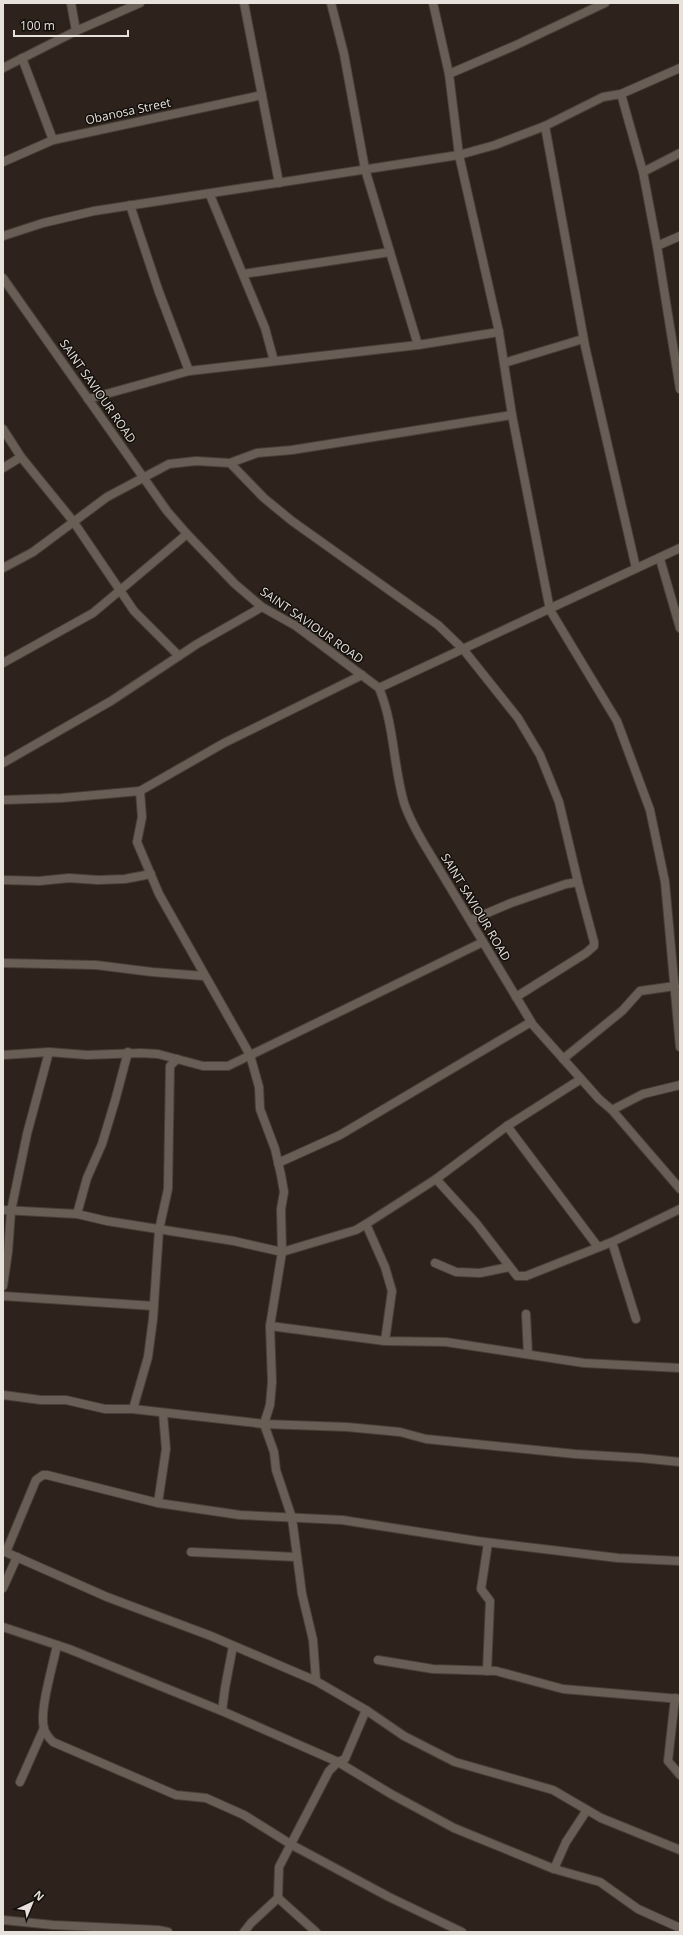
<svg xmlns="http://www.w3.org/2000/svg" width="683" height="1935" viewBox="0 0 683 1935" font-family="'Open Sans',sans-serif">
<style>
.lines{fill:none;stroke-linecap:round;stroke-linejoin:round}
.minor-casing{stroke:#473f39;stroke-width:10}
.minor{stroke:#695e56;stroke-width:8}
.labels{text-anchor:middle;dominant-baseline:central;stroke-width:3;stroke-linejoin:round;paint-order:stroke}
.street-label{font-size:12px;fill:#e7e1dc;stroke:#120e0a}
</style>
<rect width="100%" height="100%" fill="#2d231c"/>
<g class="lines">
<defs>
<g id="minor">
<polyline points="71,3 76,31"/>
<polyline points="244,3 279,183"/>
<polyline points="331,3 344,54 365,169 418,345"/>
<polyline points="433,3 449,74 459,155 499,332 512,415 550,610 617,721 650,810 665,882 680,1047"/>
<polyline points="22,58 53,140"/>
<polyline points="3,68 76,31 140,3"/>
<polyline points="449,74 514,46 605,3"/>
<polyline points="621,94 643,172 657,246 680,389"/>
<polyline points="545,126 585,346 636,568"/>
<polyline points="3,162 53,140 262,95"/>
<polyline points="643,172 680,153"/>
<polyline points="210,195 265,328 274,361"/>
<polyline points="130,205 159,292 189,371"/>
<polyline points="3,236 43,223 94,211 459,155 495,145 545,126 603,97 621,94 680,68"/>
<polyline points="657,246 680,236"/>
<polyline points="243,274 390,252"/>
<path d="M 3,278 L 167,511 L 187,534 L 235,584 L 262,607 L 296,626 L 379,688 C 394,724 393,762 403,799 C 407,815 416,830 424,844 L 533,1025 L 599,1099 L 612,1110 L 680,1189"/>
<polyline points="504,363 583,339"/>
<polyline points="88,399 189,371 418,345 499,332"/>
<polyline points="3,429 21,457 73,521 134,611 179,656"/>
<polyline points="230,463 257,453 292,450 512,415"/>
<polyline points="3,468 21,457"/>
<polyline points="660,559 680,628"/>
<polyline points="3,568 33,552 107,497 169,464 196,461 230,463 264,498 292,521 438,625 463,649 518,718 540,755 559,802 578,882 594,942 594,946 586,953 516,997"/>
<polyline points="3,663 93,613 187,534"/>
<polyline points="379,688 680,548"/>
<polyline points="3,763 111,701 197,644 262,607"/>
<polyline points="140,791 142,817 137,842 159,894 250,1055 259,1087 260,1109 275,1149 281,1175 284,1192 281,1209 282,1252 270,1326 272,1382 270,1405 264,1424 274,1452 276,1470 292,1518 302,1594 313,1640 316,1681"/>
<polyline points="3,800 62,798 140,791 224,743 362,675"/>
<polyline points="3,880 39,881 69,878 98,880 125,879 151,874"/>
<polyline points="471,920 511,903 566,884 578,882"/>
<polyline points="3,963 96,965 152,972 204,976"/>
<polyline points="3,1055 49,1052 87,1055 141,1053 158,1054 203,1066 228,1066 483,942"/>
<polyline points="563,1059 622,1011 640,991 675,986"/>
<polyline points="612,1110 643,1094 680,1085"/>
<polyline points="507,1126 598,1247"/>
<polyline points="278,1163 340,1135 531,1022"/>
<polyline points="436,1179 476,1223 517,1276 526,1276 612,1242 680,1209"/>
<polyline points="3,1210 77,1214 107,1221 234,1241 282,1252 356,1230 366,1224 436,1179 507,1126 581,1079"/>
<polyline points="77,1214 87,1178 102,1144 115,1101 128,1052"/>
<polyline points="366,1224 385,1267 392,1291 385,1341"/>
<polyline points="612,1242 636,1319"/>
<polyline points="435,1263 456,1272 480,1273 509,1267"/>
<polyline points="3,1286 8,1252 11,1211 27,1134 49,1052"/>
<polyline points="3,1296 154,1306"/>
<polyline points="526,1314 528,1354"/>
<polyline points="270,1326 385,1341 446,1342 584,1363 680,1368"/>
<polyline points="3,1395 41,1400 66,1400 105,1409 133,1409 264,1424 347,1427 400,1432 426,1439 575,1454 641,1458 680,1462"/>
<polyline points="133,1409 148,1357 153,1319 159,1230 168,1189 170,1066 177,1059"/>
<polyline points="158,1503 166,1449 163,1413"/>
<polyline points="3,1551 107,1597 211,1636 316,1681 366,1710 404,1736 455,1762 553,1790 601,1818 680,1850"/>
<polyline points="6,1552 36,1480 43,1475 47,1475 158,1503 240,1515 342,1520 477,1541 618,1558 680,1561"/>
<polyline points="191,1552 296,1557"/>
<polyline points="3,1588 17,1557"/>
<polyline points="3,1627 69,1649 222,1711 338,1762 391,1794 454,1828 554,1869 600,1882 638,1909 680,1928"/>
<path d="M 57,1645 C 53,1666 39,1710 44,1729 C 46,1735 49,1738 53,1742 L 176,1795 L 206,1798 L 244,1815 L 292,1845 L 389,1897 L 462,1932"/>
<polyline points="378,1660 433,1669 496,1671 563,1689 680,1699"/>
<polyline points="487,1671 490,1601 481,1589 488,1543"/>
<polyline points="675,1698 668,1761 680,1775"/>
<polyline points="222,1711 225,1688 233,1646"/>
<polyline points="20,1782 44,1728"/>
<polyline points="554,1869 566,1842 587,1810"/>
<polyline points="278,1898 316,1932"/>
<polyline points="3,1920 53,1925 158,1930 168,1932"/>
<polyline points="244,1932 251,1923 278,1898 279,1867 329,1771 338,1762 345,1759 366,1710"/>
</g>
</defs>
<!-- minor casing -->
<use href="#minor" class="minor-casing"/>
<!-- minor -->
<use href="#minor" class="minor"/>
</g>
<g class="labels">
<!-- street labels -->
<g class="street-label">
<text transform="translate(128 111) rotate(-12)">Obanosa Street</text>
<text transform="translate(98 391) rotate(55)">SAINT SAVIOUR ROAD</text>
<text transform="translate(312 625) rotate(35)">SAINT SAVIOUR ROAD</text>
<text transform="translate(476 907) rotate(59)">SAINT SAVIOUR ROAD</text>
</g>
</g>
<!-- border -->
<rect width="683" height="1935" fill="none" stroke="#e7e1dc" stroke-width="8"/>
<!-- north arrow -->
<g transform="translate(32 1903) rotate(44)" stroke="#120e0a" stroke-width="3" paint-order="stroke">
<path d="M0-3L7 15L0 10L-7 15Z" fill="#e7e1dc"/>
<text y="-6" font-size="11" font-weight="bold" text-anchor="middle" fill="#e7e1dc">N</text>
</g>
<!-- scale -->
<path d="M14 30v6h114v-6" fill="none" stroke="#e7e1dc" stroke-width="2"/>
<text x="20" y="30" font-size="12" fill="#e7e1dc" stroke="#120e0a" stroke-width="3" paint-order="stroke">100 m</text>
</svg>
